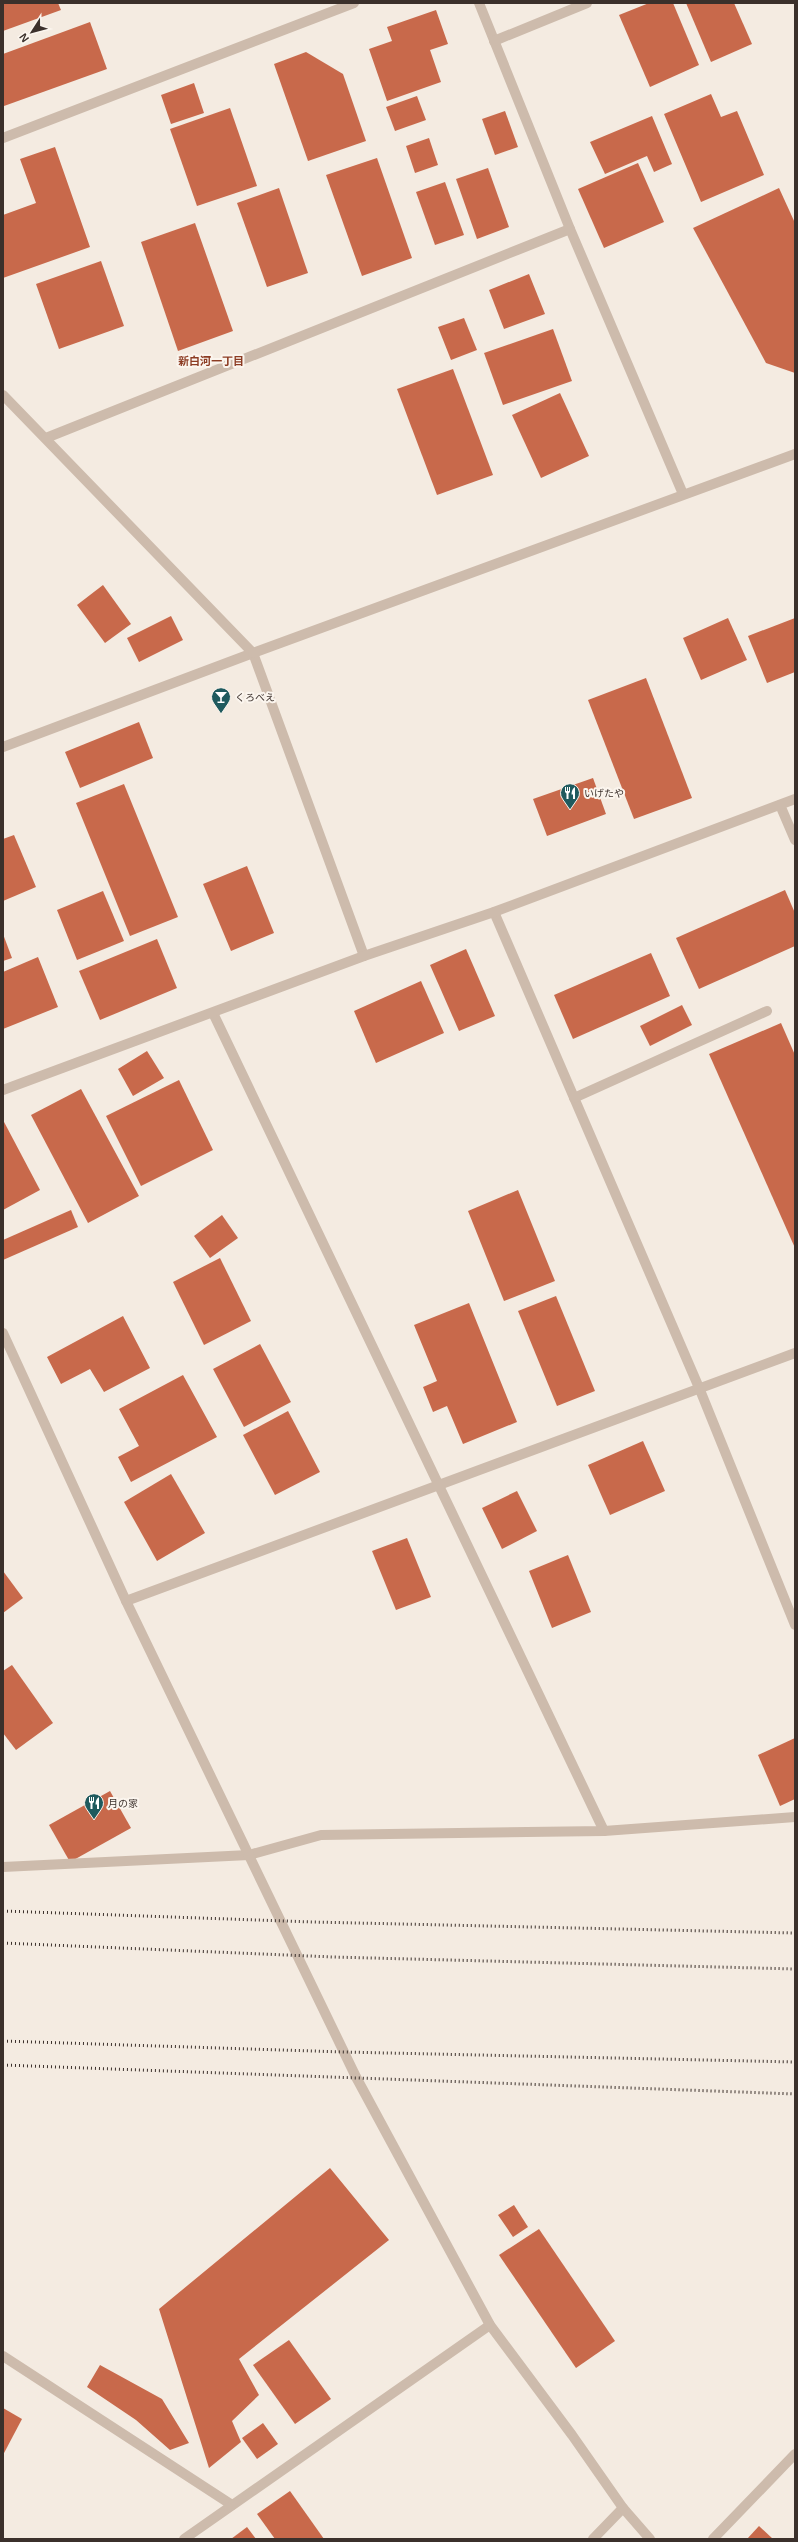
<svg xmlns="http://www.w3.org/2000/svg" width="798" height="2542" viewBox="0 0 798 2542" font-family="Arial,'Noto Sans JP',sans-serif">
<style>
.building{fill:#c8694b}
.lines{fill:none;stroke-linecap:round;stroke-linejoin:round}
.service{stroke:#cdbbac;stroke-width:10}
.minor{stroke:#cdbbac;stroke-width:10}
.tertiary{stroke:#cdbbac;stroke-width:10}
.rail{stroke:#3b302b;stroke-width:3;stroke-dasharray:1 3;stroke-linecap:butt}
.labels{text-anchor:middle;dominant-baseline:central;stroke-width:4;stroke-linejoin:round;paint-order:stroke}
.poi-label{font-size:10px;fill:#3b302b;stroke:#fbf5ee;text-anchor:start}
.neighbourhood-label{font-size:11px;font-weight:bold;fill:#8c3b22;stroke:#fbf5ee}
</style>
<rect width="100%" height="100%" fill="#f4ebe1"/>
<!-- building -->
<g class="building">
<polygon points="3,3 58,3 61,10 3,31"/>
<polygon points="649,3 673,3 699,65 650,87 619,15"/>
<polygon points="686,3 734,3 752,44 711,62"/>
<polygon points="436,10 448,44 430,50 441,82 387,101 369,49 392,41 387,27"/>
<polygon points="90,22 107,69 4,106 3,54"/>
<polygon points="306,52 343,74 366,141 308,161 274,64"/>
<polygon points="194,83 204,113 171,124 161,95"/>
<polygon points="711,94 721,117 737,111 764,175 701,202 664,114"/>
<polygon points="417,96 426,120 395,131 386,107"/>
<polygon points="230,108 257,186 197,206 170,129"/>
<polygon points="505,111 518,147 495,155 482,119"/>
<polygon points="652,116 672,164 654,172 647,156 605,174 590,142"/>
<polygon points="429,138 438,165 415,173 406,146"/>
<polygon points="55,147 90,247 3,278 3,215 36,203 20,159"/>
<polygon points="377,158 412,258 362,276 326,175"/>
<polygon points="638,163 664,222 604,248 578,189"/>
<polygon points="488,168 509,227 477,239 456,179"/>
<polygon points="445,182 464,235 435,245 416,192"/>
<polygon points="279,188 308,273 267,287 237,203"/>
<polygon points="779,188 795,223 795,373 766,363 693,228"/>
<polygon points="195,223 233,331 178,351 141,242"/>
<polygon points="101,261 124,326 59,349 36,284"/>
<polygon points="529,274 545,314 504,329 489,290"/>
<polygon points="464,318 477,350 451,360 438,327"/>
<polygon points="553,329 572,381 503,405 484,353"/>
<polygon points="453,369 493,475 437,495 397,389"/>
<polygon points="560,393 589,456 541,478 512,415"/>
<polygon points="103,585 131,624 105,643 77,605"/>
<polygon points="171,616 183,640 139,662 127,638"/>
<polygon points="728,618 747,660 701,680 683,638"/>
<polygon points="795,618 795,672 767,683 748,636"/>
<polygon points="646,678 692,798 634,819 588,700"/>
<polygon points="139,722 153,758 80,788 65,752"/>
<polygon points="593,778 606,814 547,836 533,799"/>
<polygon points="124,784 178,917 130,936 76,803"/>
<polygon points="14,835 36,887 3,901 3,839"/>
<polygon points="247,866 274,933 231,951 203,884"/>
<polygon points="785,890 795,913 795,946 699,989 676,938"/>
<polygon points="103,891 124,941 77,960 57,910"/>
<polygon points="3,934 12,958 3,961"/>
<polygon points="157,939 177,988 100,1020 79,971"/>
<polygon points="466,949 495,1016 459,1031 430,965"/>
<polygon points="651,953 670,996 573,1039 554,995"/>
<polygon points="38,957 58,1007 3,1029 3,972"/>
<polygon points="421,981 444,1033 376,1063 354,1011"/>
<polygon points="682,1005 692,1025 650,1046 640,1026"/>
<polygon points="781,1023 795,1055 795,1248 709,1054"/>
<polygon points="147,1051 164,1078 133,1096 118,1069"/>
<polygon points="179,1080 213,1150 141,1186 106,1116"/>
<polygon points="81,1089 139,1196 88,1223 31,1115"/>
<polygon points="3,1120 40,1190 3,1210"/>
<polygon points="518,1190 555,1281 504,1301 468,1211"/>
<polygon points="71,1210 78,1227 3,1260 3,1240"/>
<polygon points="222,1215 238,1238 210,1258 194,1236"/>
<polygon points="220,1258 251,1321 204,1345 173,1282"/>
<polygon points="556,1296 595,1391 557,1406 518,1311"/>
<polygon points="469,1303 517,1422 463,1444 447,1406 433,1412 423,1387 437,1381 414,1325"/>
<polygon points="123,1316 150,1368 104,1392 90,1369 61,1384 47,1357"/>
<polygon points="260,1344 291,1402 244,1427 213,1369"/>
<polygon points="183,1375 217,1437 131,1482 118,1457 139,1446 119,1409"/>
<polygon points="288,1411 320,1472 275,1495 243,1435"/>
<polygon points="643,1441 665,1491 610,1515 588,1465"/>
<polygon points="171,1474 205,1533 157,1561 124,1502"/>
<polygon points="517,1491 537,1531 502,1549 482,1508"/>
<polygon points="407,1538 431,1597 396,1610 372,1551"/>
<polygon points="568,1555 591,1612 552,1628 529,1571"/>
<polygon points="3,1571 23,1598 3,1613"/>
<polygon points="12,1665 53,1723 16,1750 3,1733 3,1671"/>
<polygon points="795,1738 795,1799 780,1806 758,1755"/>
<polygon points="110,1791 131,1828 70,1862 49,1825"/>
<polygon points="330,2168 389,2240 239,2359 259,2395 232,2421 241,2442 209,2468 159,2309"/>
<polygon points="514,2205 528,2227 513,2237 498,2215"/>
<polygon points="539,2229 615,2341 576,2368 499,2255"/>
<polygon points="289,2340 331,2399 295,2424 253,2365"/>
<polygon points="100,2365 162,2399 189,2443 170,2450 136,2420 87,2387"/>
<polygon points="3,2408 22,2419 3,2455"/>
<polygon points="263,2423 278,2444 257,2459 242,2438"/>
<polygon points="290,2491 324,2539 275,2539 257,2514"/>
<polygon points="759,2526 773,2539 747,2539"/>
<polygon points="247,2527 256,2539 231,2539"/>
</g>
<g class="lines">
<!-- service -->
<polyline class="service" points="3,2356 232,2505"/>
<!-- minor -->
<g class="minor">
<polyline points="479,3 570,229 683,494"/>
<polyline points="494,41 587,3"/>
<polyline points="3,138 354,3"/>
<polyline points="3,395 253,653 364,956"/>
<polyline points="46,438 570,229"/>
<polyline points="3,747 253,653"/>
<polyline points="780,805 795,840"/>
<polyline points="494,912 700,1390 795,1625"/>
<polyline points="213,1013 604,1831"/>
<polyline points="3,1090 364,956 494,912 795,799"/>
<polyline points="574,1098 767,1011"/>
<polyline points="126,1601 795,1353"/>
<polyline points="3,1867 249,1855 321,1835 604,1831 795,1817"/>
<polyline points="184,2539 490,2325"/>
<polyline points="593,2539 623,2508"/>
<polyline points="713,2539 795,2454"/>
</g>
<!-- tertiary -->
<g class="tertiary">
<polyline points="253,653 795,454"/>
<polyline points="3,1333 126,1601 356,2077 490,2325 572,2435 623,2508 650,2539"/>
</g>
<!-- rail -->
<g class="rail">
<polyline points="3,1911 313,1922 795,1933"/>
<polyline points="3,1943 333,1957 795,1969"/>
<polyline points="3,2041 343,2052 795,2062"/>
<polyline points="3,2065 795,2094"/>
</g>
</g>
<!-- icons -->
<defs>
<symbol id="bar-pin" viewBox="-11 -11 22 30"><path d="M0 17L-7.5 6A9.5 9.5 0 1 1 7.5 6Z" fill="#1f5a5e" stroke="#fbf5ee"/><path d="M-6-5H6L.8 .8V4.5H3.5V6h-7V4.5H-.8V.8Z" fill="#fff"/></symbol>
<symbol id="restaurant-pin" viewBox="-11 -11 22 30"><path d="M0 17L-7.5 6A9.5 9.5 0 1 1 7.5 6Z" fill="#1f5a5e" stroke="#fbf5ee"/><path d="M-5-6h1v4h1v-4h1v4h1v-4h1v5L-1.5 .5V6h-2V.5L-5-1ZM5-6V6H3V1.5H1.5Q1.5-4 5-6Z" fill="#fff"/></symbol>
</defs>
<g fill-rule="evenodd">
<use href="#bar-pin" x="210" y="686" width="22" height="30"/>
<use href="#restaurant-pin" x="559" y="782" width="22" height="30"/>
<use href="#restaurant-pin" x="83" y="1792" width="22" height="30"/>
</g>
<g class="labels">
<!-- poi labels -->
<g class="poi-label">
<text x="235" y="697">くろべえ</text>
<text x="584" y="793">いげたや</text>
<text x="108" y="1803">月の家</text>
</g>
<!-- neighbourhood labels -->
<g class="neighbourhood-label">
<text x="211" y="361">新白河一丁目</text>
</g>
</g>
<!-- border -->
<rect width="798" height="2542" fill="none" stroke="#3b302b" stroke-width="8"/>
<!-- north arrow -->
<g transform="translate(32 32) rotate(234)" stroke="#fbf5ee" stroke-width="3" paint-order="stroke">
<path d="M0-3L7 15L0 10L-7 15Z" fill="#3b302b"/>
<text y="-6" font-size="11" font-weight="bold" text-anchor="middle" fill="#3b302b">N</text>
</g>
</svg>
